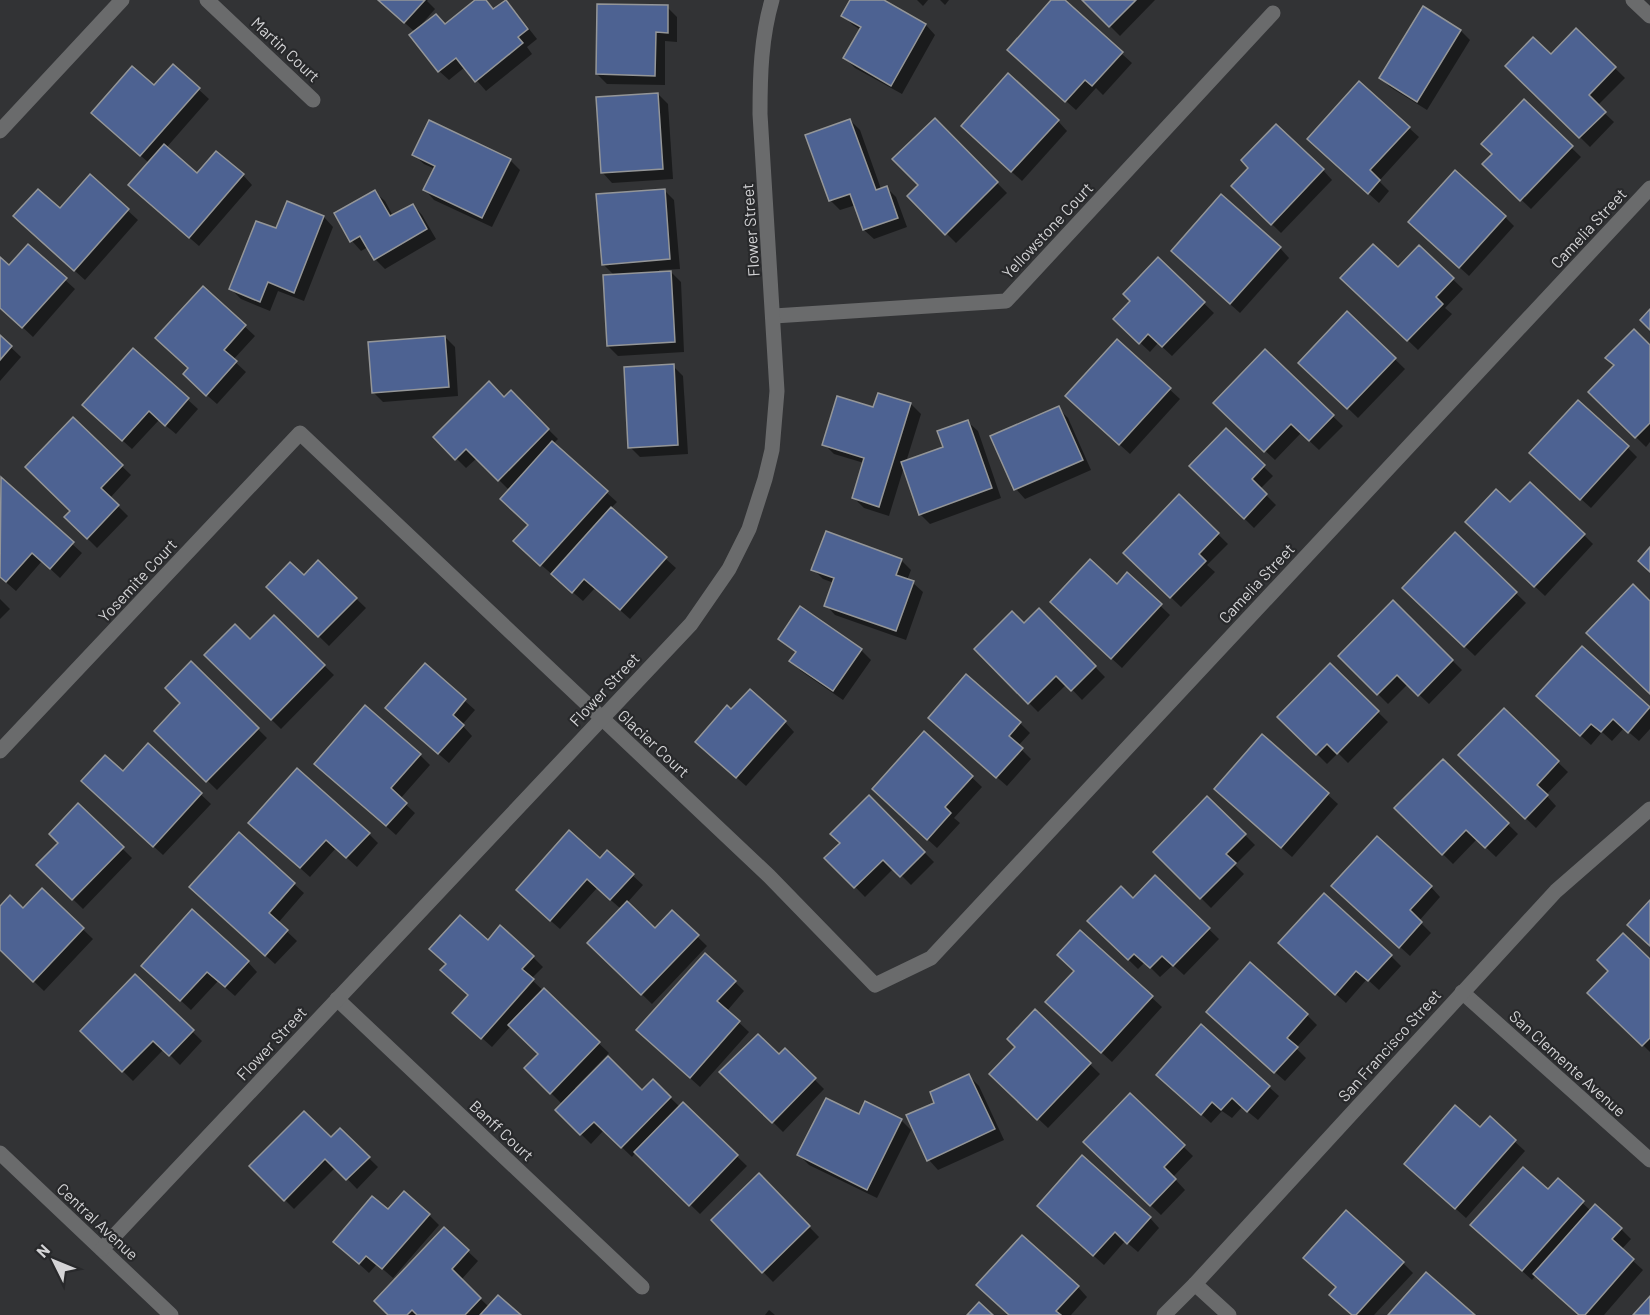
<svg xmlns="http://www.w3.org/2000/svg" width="1650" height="1315" viewBox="0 0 1650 1315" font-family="Barlow,sans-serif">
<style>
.shadow{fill:#0007}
.building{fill:#4d6292;stroke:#949698;stroke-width:1.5}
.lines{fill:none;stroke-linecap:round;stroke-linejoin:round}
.minor{stroke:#6a6b6c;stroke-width:15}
.labels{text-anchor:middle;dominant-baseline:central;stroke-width:4.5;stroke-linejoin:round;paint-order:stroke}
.street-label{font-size:16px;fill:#d4d4d6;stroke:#28292b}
</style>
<rect width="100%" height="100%" fill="#323335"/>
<!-- shadow -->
<g class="shadow">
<polygon points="379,0 428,0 427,1 435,9 421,25 422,26 446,26 477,0 485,0 495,10 505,2 515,11 537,39 527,47 532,54 486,91 465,67 449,80 439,71 415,32"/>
<polygon points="852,0 881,0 926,25 935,35 902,94 855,68 845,58 861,30 853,25 843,16"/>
<polygon points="917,0 928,0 923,6"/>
<polygon points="940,0 949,0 945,5"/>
<polygon points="1053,0 1062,0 1132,63 1103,95 1096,88 1076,110 1019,59"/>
<polygon points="1084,0 1155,0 1120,36"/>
<polygon points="667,7 677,17 677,42 665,41 665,85 607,84 597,74"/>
<polygon points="1576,30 1625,78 1597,106 1614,122 1590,147 1508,66 1551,56"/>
<polygon points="1461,31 1470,40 1427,110 1390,87 1381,78"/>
<polygon points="173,66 209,99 166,148 197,175 243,175 252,185 199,246 140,195 149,163 102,122 154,87"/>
<polygon points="658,94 668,104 673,179 612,183 603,173"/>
<polygon points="1524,102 1581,157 1531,209 1484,164 1494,154"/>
<polygon points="850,120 860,130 881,189 886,187 896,197 907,227 874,239 864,230 856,205 840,210 830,200"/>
<polygon points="935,120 1007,193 956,243 909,196 920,185"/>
<polygon points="1058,121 1067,131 1022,181 972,136"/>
<polygon points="1409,128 1419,137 1379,181 1389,191 1379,203 1318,148"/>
<polygon points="414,155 510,160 520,170 492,227 434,200 425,190 435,169 424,164"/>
<polygon points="1323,170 1332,180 1281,233 1233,186"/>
<polygon points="91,177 138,220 85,280 25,226 60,211"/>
<polygon points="664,190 674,200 680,269 659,270 659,273 671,272 681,282 684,352 618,356 608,346 615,276 603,264"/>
<polygon points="375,192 385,201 393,216 413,205 422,215 436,239 385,269 375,259 368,247 361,251 352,241"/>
<polygon points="287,203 324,217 333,227 304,301 278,291 270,311 241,299 231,289 277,230"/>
<polygon points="1505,217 1514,226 1469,276 1420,231"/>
<polygon points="28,246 75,289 33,337 1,307 0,308 0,259 9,267"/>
<polygon points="1419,247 1463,289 1445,308 1452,314 1418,350 1343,278 1398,269"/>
<polygon points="1280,248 1289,258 1240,313 1182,261"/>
<polygon points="1158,259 1214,313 1172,356 1158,343 1150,352 1115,319 1133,301"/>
<polygon points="203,288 255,336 233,360 246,372 217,404 194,384 190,369"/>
<polygon points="1347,313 1405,369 1358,418 1301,363"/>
<polygon points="0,337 21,357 0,381"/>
<polygon points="445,337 455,347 458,396 383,402 373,392"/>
<polygon points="1117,341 1180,399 1130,454 1077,406"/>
<polygon points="1650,347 1650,442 1646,447 1590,392 1616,366"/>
<polygon points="133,350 198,409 176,434 159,420 132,449 94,415"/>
<polygon points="1265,351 1343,426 1319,450 1301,433 1275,460 1215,403"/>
<polygon points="673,366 683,376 688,454 640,457 630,447"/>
<polygon points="511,393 558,439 553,444 617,502 610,509 676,568 630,619 595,588 583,601 525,551 530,525 509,490 477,458 466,468 435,437 504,399"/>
<polygon points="879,394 911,404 921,414 906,462 945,448 968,422 978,431 1001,498 930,524 920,514 904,467 889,516 864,508 854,498 864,463 834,454 824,444 874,409"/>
<polygon points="1058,408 1068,418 1091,470 1025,499 1016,489"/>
<polygon points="73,419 131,475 110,498 128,516 97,548 66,517 72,511"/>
<polygon points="1226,430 1273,476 1260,489 1276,505 1254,528 1191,466"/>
<polygon points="1627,447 1637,457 1591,508 1541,463"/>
<polygon points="1,479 82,553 60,578 42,561 16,591 0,577"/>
<polygon points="1179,496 1228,544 1207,565 1215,572 1181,607 1125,553"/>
<polygon points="1510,504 1584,535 1593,544 1545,596 1477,532"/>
<polygon points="1455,534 1526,603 1475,656 1404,588"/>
<polygon points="901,560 911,570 907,580 913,583 923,592 906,640 835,615 826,605 834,583 823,579 813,569"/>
<polygon points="318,562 366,608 329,646 268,587 304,577"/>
<polygon points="1127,574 1170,615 1122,668 1061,612 1117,586"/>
<polygon points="0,599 10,609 0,619"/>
<polygon points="1393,602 1462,670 1429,704 1408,684 1388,704 1340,656"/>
<polygon points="1039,610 1105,677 1082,700 1067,684 1038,712 976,649 1024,625"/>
<polygon points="274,617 334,675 281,729 206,655 250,641"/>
<polygon points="780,639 861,650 871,660 843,700 801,671 791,661 796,653"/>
<polygon points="1582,648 1650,710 1650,729 1639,741 1624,728 1612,741 1602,732 1591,745 1548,706"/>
<polygon points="191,663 267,738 217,790 156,731 182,703"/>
<polygon points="425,665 475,710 462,725 472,736 449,763 397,718"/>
<polygon points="1330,665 1388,722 1348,763 1338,753 1327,764 1280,717"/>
<polygon points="1504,710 1568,772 1546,795 1556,806 1536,828 1460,755"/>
<polygon points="731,712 785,722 794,732 746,786 707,751"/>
<polygon points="1020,723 1030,733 1018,746 1031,759 1007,786 940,728"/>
<polygon points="925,733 982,787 954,818 960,823 937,848 883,799"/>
<polygon points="1263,736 1338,804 1292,857 1226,799"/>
<polygon points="148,745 211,804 163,855 93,791 123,773"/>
<polygon points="420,755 430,765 400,799 415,813 396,835 326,773"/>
<polygon points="1443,761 1518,834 1496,857 1477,839 1453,864 1396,808"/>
<polygon points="869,797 934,862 911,885 894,868 865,897 827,858 842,843"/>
<polygon points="1208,798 1255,845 1235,865 1244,874 1211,908 1155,852"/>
<polygon points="78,805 132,858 83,909 38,865 60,843"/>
<polygon points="260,832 369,834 378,843 357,867 336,848 310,877"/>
<polygon points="607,852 643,885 627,903 655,930 672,912 707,946 652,1004 589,943 621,909 597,888 560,929 527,900 600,860"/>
<polygon points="1155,877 1219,939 1184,975 1173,965 1160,977 1145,962 1138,969 1089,921 1133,900"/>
<polygon points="294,884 304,893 278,923 297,941 275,964 200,896"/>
<polygon points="1431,887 1440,897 1419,921 1431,933 1410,956 1343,895"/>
<polygon points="42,890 93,939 44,991 0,949 0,908 23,910"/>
<polygon points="1080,932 1162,1007 1112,1062 1057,1012 1076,971"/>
<polygon points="488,942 533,957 543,967 531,979 609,1053 575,1088 577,1090 642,1092 653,1081 680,1107 683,1104 747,1166 700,1214 636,1152 632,1157 604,1130 591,1144 557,1110 563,1105 526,1068 540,1054 511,1026 492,1047 464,1022 470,995"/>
<polygon points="1290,953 1391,956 1401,966 1379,990 1367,979 1346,1003"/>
<polygon points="1650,961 1650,1052 1590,993"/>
<polygon points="248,962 257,972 235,996 218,981 191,1010 153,975"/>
<polygon points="135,976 202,1041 180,1065 164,1049 133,1081 82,1031"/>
<polygon points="735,982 744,991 727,1011 749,1032 700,1087 648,1040"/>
<polygon points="1035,1011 1100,1074 1048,1128 991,1074 1017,1047"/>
<polygon points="1307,1015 1317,1025 1296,1048 1306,1058 1285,1081 1218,1022"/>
<polygon points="785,1050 824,1089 783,1132 722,1072 779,1056"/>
<polygon points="969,1076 979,1086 1004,1140 938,1170 929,1160"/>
<polygon points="1168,1084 1269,1087 1279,1096 1258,1120 1242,1107 1232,1118 1222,1111 1211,1123"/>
<polygon points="1130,1095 1193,1156 1173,1177 1185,1190 1161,1215 1085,1142"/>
<polygon points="1490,1119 1525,1151 1466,1218 1416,1173 1481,1129"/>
<polygon points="901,1120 911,1130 877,1198 809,1165 799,1155"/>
<polygon points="340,1130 378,1167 357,1189 336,1167 294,1209 251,1166 331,1139"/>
<polygon points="759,1175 819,1237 773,1282 713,1220"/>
<polygon points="1558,1180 1591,1211 1621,1229 1631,1239 1621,1250 1643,1270 1604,1315 1580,1315 1536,1275 1532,1280 1482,1235 1548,1191"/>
<polygon points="388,1211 429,1215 439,1225 393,1278 377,1264 369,1273 335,1242"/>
<polygon points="1049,1216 1150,1218 1159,1228 1138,1252 1125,1241 1104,1265"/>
<polygon points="444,1229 478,1261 461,1280 489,1307 519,1315 390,1315"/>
<polygon points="1403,1263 1413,1273 1374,1315 1353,1315"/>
<polygon points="1078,1287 1087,1297 1071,1315 1010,1315"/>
<polygon points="769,1310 775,1315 765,1315"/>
</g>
<!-- building -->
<g class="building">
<polygon points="378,0 425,0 404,23"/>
<polygon points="475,0 486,0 493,9 506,0 528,29 518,37 523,43 475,82 456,58 438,72 409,35 436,14 445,24"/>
<polygon points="850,0 884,0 926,24 891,86 843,58 861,27 841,16"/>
<polygon points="1051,0 1065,0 1123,52 1092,86 1085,80 1065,102 1007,50"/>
<polygon points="1082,0 1136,0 1109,27"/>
<polygon points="597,4 668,5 668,33 656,32 655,76 596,74"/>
<polygon points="1423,6 1461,30 1417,102 1379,78"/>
<polygon points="1576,28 1616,67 1589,95 1606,112 1579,138 1505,66 1533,37 1551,54"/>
<polygon points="173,64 200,88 140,156 91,113 132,66 154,85"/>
<polygon points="1008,73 1059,120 1011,172 961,126"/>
<polygon points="1359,81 1410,127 1370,170 1380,180 1368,194 1307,139"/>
<polygon points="658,93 663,169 601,173 596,97"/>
<polygon points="1524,99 1573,146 1520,201 1482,164 1492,154 1481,144"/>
<polygon points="935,118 998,182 945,235 907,196 918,185 892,159"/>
<polygon points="850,119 876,190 887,186 898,218 863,230 850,194 829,201 805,135"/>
<polygon points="429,120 511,159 482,218 423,190 435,166 412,155"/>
<polygon points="1276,124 1324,169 1271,225 1231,186 1248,168 1241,160"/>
<polygon points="164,144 197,173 216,151 244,174 189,238 128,185"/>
<polygon points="1455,170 1506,216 1459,268 1408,222"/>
<polygon points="90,174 129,209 74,271 13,216 38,189 60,208"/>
<polygon points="665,189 670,259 602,265 596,194"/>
<polygon points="375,190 390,216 413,204 427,229 374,260 360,236 350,242 334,213"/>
<polygon points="1221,194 1281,247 1230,304 1171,251"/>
<polygon points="287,201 324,216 294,293 268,282 260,302 229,289 256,221 276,228"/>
<polygon points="28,244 67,278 22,328 0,308 0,257 9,265"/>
<polygon points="1373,244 1398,267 1419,245 1454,278 1436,297 1443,304 1407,341 1340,278"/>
<polygon points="1158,257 1205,302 1162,347 1148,334 1139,344 1113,319 1130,301 1123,294"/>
<polygon points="671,271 675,342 607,346 603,275"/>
<polygon points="203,286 246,325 224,350 237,361 206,396 183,374 188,368 155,338"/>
<polygon points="1650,309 1650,330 1640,320"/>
<polygon points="1347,311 1396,358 1347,409 1298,363"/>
<polygon points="1634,329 1650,345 1650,423 1635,438 1588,392 1614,365 1605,358"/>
<polygon points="0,335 12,346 0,360"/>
<polygon points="445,336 449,387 372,393 368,342"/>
<polygon points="1117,339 1171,388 1119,445 1065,396"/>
<polygon points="133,348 189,398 165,426 149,411 122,441 82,405"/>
<polygon points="1265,349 1334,415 1309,441 1291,424 1264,452 1213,403"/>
<polygon points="674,364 678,445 628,448 624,367"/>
<polygon points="489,381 504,397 511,390 549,429 498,481 466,449 455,460 433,437"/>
<polygon points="878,393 911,403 879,507 852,498 864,458 822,445 837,396 873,407"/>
<polygon points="1578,400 1629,446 1580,500 1529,453"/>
<polygon points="1059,406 1083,460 1014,490 990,436"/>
<polygon points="73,417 123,465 101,488 119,505 87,539 64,517 70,511 25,467"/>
<polygon points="968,420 992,488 919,515 901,462 943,447 937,431"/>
<polygon points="1226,428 1265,465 1252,479 1267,494 1244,519 1189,466"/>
<polygon points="552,441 608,491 540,566 513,541 528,525 500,499"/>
<polygon points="1,477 74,542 50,569 32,553 6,582 0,577"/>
<polygon points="1530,482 1585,534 1534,587 1465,522 1496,489 1510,502"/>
<polygon points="1179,494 1219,533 1199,554 1206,561 1170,598 1123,553"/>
<polygon points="611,507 667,557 620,610 584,579 572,593 551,574"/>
<polygon points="826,531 902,559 896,575 914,581 896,631 824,606 834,578 811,570"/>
<polygon points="1455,532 1517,592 1464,647 1402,588"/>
<polygon points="1650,547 1650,572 1638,561"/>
<polygon points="1090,559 1117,584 1127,572 1162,604 1111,659 1050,602"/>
<polygon points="318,560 357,598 318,637 266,587 290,562 304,575"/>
<polygon points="1633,584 1650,601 1650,694 1586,633"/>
<polygon points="1393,600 1453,660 1418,696 1397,675 1377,695 1338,656"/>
<polygon points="800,606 862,649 833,691 789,661 796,652 778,639"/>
<polygon points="1039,608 1096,666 1071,691 1056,676 1028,704 974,649 1012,611 1024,623"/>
<polygon points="274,615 325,665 271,720 204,655 235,624 250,639"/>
<polygon points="1582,646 1650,707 1628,733 1613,719 1601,732 1591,724 1580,736 1536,696"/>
<polygon points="191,661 259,728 206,782 154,731 180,703 165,688"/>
<polygon points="425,663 466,699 453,715 464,725 438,754 385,708"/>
<polygon points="1330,663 1379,711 1337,754 1327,744 1316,755 1277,717"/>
<polygon points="966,674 1021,722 1009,736 1023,748 996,778 928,718"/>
<polygon points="750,689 786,721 736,778 695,742 727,705 731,709"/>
<polygon points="365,705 421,754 391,788 407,803 386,826 314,764"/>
<polygon points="1504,708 1559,761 1537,785 1548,795 1525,819 1458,755"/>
<polygon points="924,731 973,776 945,807 951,813 927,840 872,789"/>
<polygon points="1262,734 1329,793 1281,848 1214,789"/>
<polygon points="148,743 202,793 153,847 81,781 105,755 123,771"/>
<polygon points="1443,759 1509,823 1485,848 1466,830 1442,855 1394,808"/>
<polygon points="297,768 370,833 346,858 326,840 300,868 248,823"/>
<polygon points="869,795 925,852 900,877 883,860 854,888 824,858 840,843 830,834"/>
<polygon points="1207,796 1246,834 1226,854 1236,863 1200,899 1153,852"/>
<polygon points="78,803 124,847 72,900 36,865 58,843 49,834"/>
<polygon points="569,830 600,858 607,850 634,874 610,900 587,879 550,921 516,890"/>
<polygon points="239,832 295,883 269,913 288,930 265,956 189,887"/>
<polygon points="1377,836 1432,886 1410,910 1422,922 1399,948 1331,886"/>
<polygon points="1155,875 1210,928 1173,966 1162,956 1150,968 1134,954 1128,960 1087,921 1121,886 1133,898"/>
<polygon points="42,888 84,928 33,982 0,950 0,906 10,895 23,908"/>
<polygon points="1324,893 1392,955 1368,981 1356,971 1335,995 1278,943"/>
<polygon points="1650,900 1650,946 1627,925"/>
<polygon points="627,901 655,928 672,910 699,935 641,995 587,943"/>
<polygon points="192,909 249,961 225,987 207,972 180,1001 141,966"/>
<polygon points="460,915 488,940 500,925 534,956 522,969 534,979 481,1039 452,1013 468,995 440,970 446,964 429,949"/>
<polygon points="1080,930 1153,996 1101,1053 1045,1002 1074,971 1057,955"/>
<polygon points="1623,933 1650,959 1650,1038 1642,1046 1587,993 1608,971 1597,960"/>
<polygon points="705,953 736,981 717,1001 740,1021 690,1078 636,1030"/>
<polygon points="1250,962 1308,1014 1287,1038 1298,1047 1274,1073 1206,1012"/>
<polygon points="135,974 194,1030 169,1056 153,1041 122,1072 80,1031"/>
<polygon points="544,988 600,1042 550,1094 524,1068 538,1054 508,1025"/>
<polygon points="1035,1009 1091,1063 1037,1120 989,1074 1015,1047 1007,1039"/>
<polygon points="1201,1024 1270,1086 1247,1112 1232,1098 1221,1110 1212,1102 1201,1115 1156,1075"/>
<polygon points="758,1034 779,1054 785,1048 816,1078 772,1123 719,1072"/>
<polygon points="608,1056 642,1090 653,1079 671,1097 621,1148 594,1122 580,1135 555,1110"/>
<polygon points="969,1074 995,1129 927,1161 906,1115 934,1103 930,1092"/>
<polygon points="1130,1093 1185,1145 1164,1167 1176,1179 1150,1206 1083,1142"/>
<polygon points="826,1098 859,1114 865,1101 902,1119 867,1190 797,1155"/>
<polygon points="683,1102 738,1155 689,1206 634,1152"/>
<polygon points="1455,1105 1480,1127 1490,1116 1516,1140 1455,1209 1404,1164"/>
<polygon points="304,1111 331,1137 340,1128 370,1157 346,1180 325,1159 284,1201 249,1166"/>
<polygon points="1082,1155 1151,1217 1127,1244 1115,1232 1093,1256 1037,1206"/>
<polygon points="1523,1167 1548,1189 1558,1178 1584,1201 1522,1271 1470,1225"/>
<polygon points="759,1173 810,1226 762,1273 711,1220"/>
<polygon points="404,1191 430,1214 382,1269 366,1256 359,1264 333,1242 372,1196 388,1209"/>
<polygon points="1595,1204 1622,1228 1612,1239 1634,1259 1585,1315 1579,1315 1533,1274"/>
<polygon points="1346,1210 1404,1262 1356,1315 1352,1315 1329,1295 1336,1287 1303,1258"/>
<polygon points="444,1227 469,1250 452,1269 481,1298 465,1315 417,1315 412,1310 407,1315 388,1315 374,1301"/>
<polygon points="1022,1235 1079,1286 1056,1311 1061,1315 1009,1315 976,1285"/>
<polygon points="1426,1272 1475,1315 1388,1315"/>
<polygon points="498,1295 521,1315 480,1315"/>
<polygon points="1650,1296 1650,1315 1633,1315"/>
<polygon points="979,1302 993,1315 967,1315"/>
</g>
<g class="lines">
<!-- minor -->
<g class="minor">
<polyline points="207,0 313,100"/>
<polyline points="1633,0 1650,16"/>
<polyline points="0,131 122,0"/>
<polyline points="774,316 1006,301 1273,13"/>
<polyline points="0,751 300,433 769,876 875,985 931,958 1650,188"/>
<polyline points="1462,992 1650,1160"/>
<polyline points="337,999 642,1287"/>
<polyline points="0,1153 171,1315"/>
<path d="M 102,1249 L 691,624 L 729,569 L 749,529 L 765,479 L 772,450 L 777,391 L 760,114 C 760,75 761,38 772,0"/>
<polyline points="1195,1284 1229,1315"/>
<polyline points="1164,1315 1195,1284 1556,891 1650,809"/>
</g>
</g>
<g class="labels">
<!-- street labels -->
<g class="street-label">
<text transform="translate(286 49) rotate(43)">Martin Court</text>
<text transform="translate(1588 228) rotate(-47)">Camelia Street</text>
<text transform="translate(750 230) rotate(-94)">Flower Street</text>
<text transform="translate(1047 230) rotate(-47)">Yellowstone Court</text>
<text transform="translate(137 580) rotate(-47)">Yosemite Court</text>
<text transform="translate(1256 583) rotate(-47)">Camelia Street</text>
<text transform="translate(604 689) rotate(-47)">Flower Street</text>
<text transform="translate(654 743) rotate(43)">Glacier Court</text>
<text transform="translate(271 1043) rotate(-47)">Flower Street</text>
<text transform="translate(1389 1045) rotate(-48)">San Francisco Street</text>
<text transform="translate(1568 1063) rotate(42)">San Clemente Avenue</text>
<text transform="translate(502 1130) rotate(43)">Banff Court</text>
<text transform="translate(98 1221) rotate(43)">Central Avenue</text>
</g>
</g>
<!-- north arrow -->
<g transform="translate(54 1261) rotate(313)" stroke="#28292b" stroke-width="4.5" paint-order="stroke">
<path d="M0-4.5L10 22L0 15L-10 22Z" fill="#d4d4d6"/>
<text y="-9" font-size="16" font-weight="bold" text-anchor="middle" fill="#d4d4d6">N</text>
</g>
</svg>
